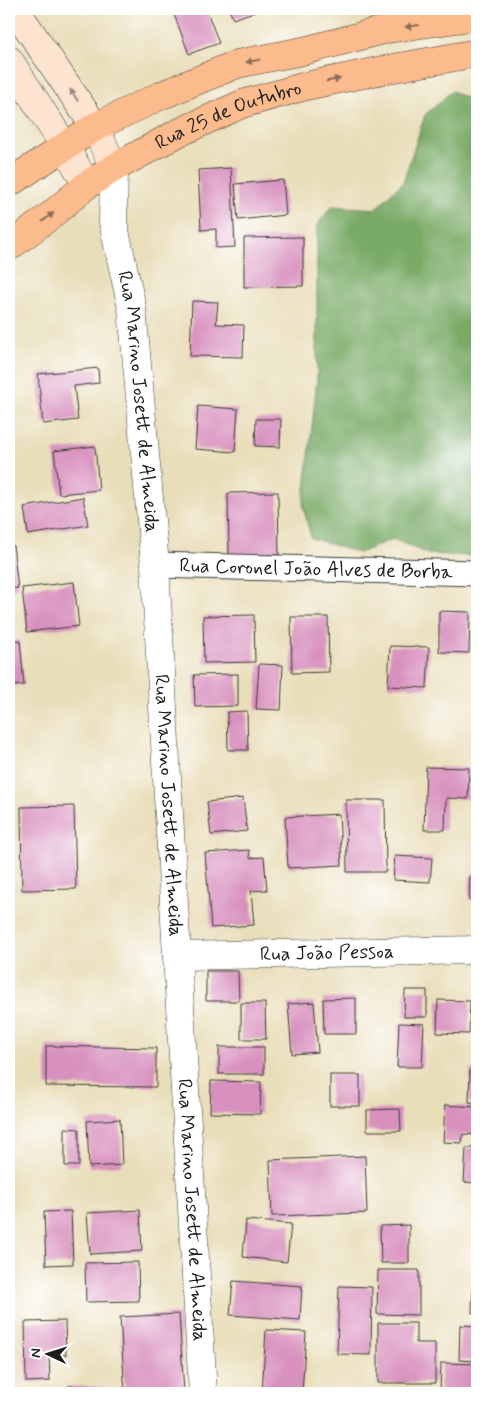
<svg xmlns="http://www.w3.org/2000/svg" width="486" height="1402" viewBox="0 0 486 1402" font-family="Mynerve,sans-serif">
<style>
.forest{fill:#79aa66;stroke:#4a6341}
.building{fill:#d891be}
.lines{fill:none;stroke-linecap:round;stroke-linejoin:round}
.minor-casing{stroke:#3b3934;stroke-width:27}
.tertiary-casing{stroke:#3b3934;stroke-width:29}
.secondary-casing{stroke:#3b3934;stroke-width:29}
.primary-casing{stroke:#3b3934;stroke-width:29}
.minor{stroke:#fff;stroke-width:25}
.tertiary{stroke:#fff;stroke-width:28}
.secondary{stroke:#fde4d1;stroke-width:28}
.primary{stroke:#fbbb8d;stroke-width:28}
.oneway{fill:#8c6c54}
.oneway2{fill:#988a80}
.labels{text-anchor:middle;dominant-baseline:central;stroke-width:4;stroke-linejoin:round;paint-order:stroke}
.street-label{font-size:20px;fill:#1c1c1c;stroke:#fff}
</style>
<rect width="100%" height="100%" fill="#fff"/>
<filter id="ink" filterUnits="userSpaceOnUse"><feTurbulence type="fractalNoise" baseFrequency=".02" numOctaves="2"/><feDisplacementMap in="SourceGraphic" scale="10" xChannelSelector="R" yChannelSelector="G"/><feConvolveMatrix kernelMatrix="1 2 1 2 8 2 1 2 1" color-interpolation-filters="sRGB"/></filter>
<filter id="wash" filterUnits="userSpaceOnUse"><feTurbulence type="fractalNoise" baseFrequency=".0096" numOctaves="4" result="noise"/><feDisplacementMap in="SourceGraphic" scale="20" xChannelSelector="R" yChannelSelector="G"/><feGaussianBlur stdDeviation="1.12" result="paint"/><feColorMatrix in="noise" values="0 0 0 0 0 0 0 0 0 0 0 0 0 0 0 0 0 1.4 0 .05"/><feComposite in="paint" operator="in"/></filter>
<g filter="url(#wash)">
<rect width="100%" height="100%" fill="#e9deba"/>
<!-- forest -->
<polygon class="forest" points="452,91 477,103 477,556 428,554 393,539 359,553 311,538 303,505 310,446 317,379 317,225 332,206 375,209 403,182 425,115"/>
<g id="blocks">
<!-- building -->
<g class="building">
<polygon points="172,9 206,9 219,43 189,54"/>
<polygon points="229,9 263,9 233,19"/>
<polygon points="231,168 235,247 216,248 216,229 201,230 198,170"/>
<polygon points="283,180 286,215 238,220 235,184"/>
<polygon points="303,237 303,286 244,287 244,238"/>
<polygon points="192,301 218,302 216,324 244,325 243,357 190,356"/>
<polygon points="98,368 99,383 74,386 78,420 43,424 38,374"/>
<polygon points="198,406 238,409 235,452 195,449"/>
<polygon points="256,419 281,419 280,447 255,446"/>
<polygon points="95,446 99,490 59,494 54,451"/>
<polygon points="278,492 279,555 229,555 228,493"/>
<polygon points="83,497 88,525 28,535 24,507"/>
<polygon points="9,545 13,545 18,588 9,589"/>
<polygon points="74,582 79,626 27,632 22,588"/>
<polygon points="439,611 470,612 469,653 439,652"/>
<polygon points="254,615 255,662 204,663 203,616"/>
<polygon points="291,617 328,617 329,672 292,673"/>
<polygon points="20,640 24,685 9,686 9,641"/>
<polygon points="390,646 429,647 427,688 388,686"/>
<polygon points="259,664 283,665 281,710 256,709"/>
<polygon points="238,674 238,706 195,707 194,675"/>
<polygon points="247,711 248,750 228,750 227,712"/>
<polygon points="426,767 469,768 468,799 446,798 445,830 424,830"/>
<polygon points="243,798 247,831 211,835 207,802"/>
<polygon points="346,800 385,800 386,872 347,872"/>
<polygon points="74,806 76,889 22,890 21,807"/>
<polygon points="339,814 342,865 288,868 285,817"/>
<polygon points="249,850 250,858 264,857 267,890 251,891 254,925 211,928 205,853"/>
<polygon points="395,856 432,858 430,882 393,880"/>
<polygon points="470,875 477,875 477,900 469,900"/>
<polygon points="206,971 238,971 239,1001 206,1001"/>
<polygon points="405,990 427,990 427,1017 404,1017"/>
<polygon points="356,998 356,1034 324,1034 323,999"/>
<polygon points="438,1000 470,1001 469,1034 437,1033"/>
<polygon points="314,1002 318,1052 292,1054 288,1004"/>
<polygon points="241,1003 265,1003 266,1039 241,1039"/>
<polygon points="399,1023 424,1024 422,1067 397,1067"/>
<polygon points="46,1046 156,1048 156,1087 46,1086"/>
<rect x="219" y="1047" width="45" height="27"/>
<polygon points="470,1069 477,1069 477,1103 469,1102"/>
<rect x="330" y="1075" width="30" height="31"/>
<polygon points="211,1081 261,1082 260,1114 210,1113"/>
<polygon points="445,1105 477,1107 477,1135 463,1134 462,1143 443,1142"/>
<polygon points="400,1109 401,1131 367,1131 367,1110"/>
<polygon points="120,1119 122,1165 89,1167 87,1121"/>
<polygon points="65,1128 79,1129 79,1166 65,1166"/>
<polygon points="466,1148 477,1148 477,1183 464,1182"/>
<polygon points="365,1156 367,1213 272,1216 270,1160"/>
<polygon points="140,1210 142,1251 90,1254 87,1213"/>
<polygon points="71,1211 73,1264 46,1265 44,1212"/>
<polygon points="246,1220 291,1224 287,1262 243,1257"/>
<polygon points="409,1225 409,1263 381,1263 380,1226"/>
<polygon points="138,1262 139,1301 86,1302 85,1263"/>
<polygon points="378,1270 419,1270 419,1315 377,1314"/>
<polygon points="473,1279 477,1279 477,1313 472,1313"/>
<polygon points="233,1281 302,1286 300,1320 230,1315"/>
<polygon points="339,1286 372,1287 371,1355 337,1354"/>
<polygon points="179,1314 184,1393 125,1393 120,1317"/>
<polygon points="65,1321 66,1355 49,1355 50,1381 26,1382 25,1322"/>
<polygon points="378,1323 416,1323 416,1343 435,1343 435,1383 378,1383"/>
<polygon points="460,1325 477,1326 477,1361 459,1360"/>
<polygon points="266,1330 306,1332 302,1393 262,1393"/>
<polygon points="441,1363 477,1364 477,1393 440,1393"/>
<polygon points="68,1386 106,1387 106,1393 68,1393"/>
<rect x="378" y="1390" width="20" height="3"/>
</g>
</g>
</g>
<g filter="url(#ink)">
<use href="#blocks" fill-opacity="0" stroke="#3b3934" stroke-width="1"/>
<g class="lines">
<defs>
<g id="minor">
<path id="s1" d="M 155,565 L 477,573"/>
</g>
<g id="tertiary">
<path id="s2" d="M 114,168 L 113,222 L 132,308 L 155,565 L 177,956 L 203,1393"/>
<path id="s3" d="M 177,956 L 477,950"/>
</g>
<g id="secondary">
<polyline points="15,9 95,127 114,168"/>
<polyline points="9,60 65,147 87,185"/>
</g>
<g id="primary">
<polyline points="9,183 95,127 162,95 237,64 303,51 388,29 477,16"/>
<path id="s4" d="M 9,247 L 50,216 L 87,185 L 114,168 L 178,133 L 242,104 L 306,86 L 383,70 L 477,53"/>
</g>
</defs>
<!-- minor casing -->
<use href="#minor" class="minor-casing"/>
<!-- tertiary casing -->
<use href="#tertiary" class="tertiary-casing"/>
<!-- secondary casing -->
<use href="#secondary" class="secondary-casing"/>
<!-- primary casing -->
<use href="#primary" class="primary-casing"/>
<!-- minor -->
<use href="#minor" class="minor"/>
<!-- tertiary -->
<use href="#tertiary" class="tertiary"/>
<!-- secondary -->
<use href="#secondary" class="secondary"/>
<!-- primary -->
<use href="#primary" class="primary"/>
</g>
<!-- one-way arrows -->
<defs><path id="oneway-solid" d="M-6-.8H1V-3.2L6.5 0L1 3.2V.8H-6Z" transform="scale(1.25)"/></defs>
<g class="oneway">
<use href="#oneway-solid" transform="translate(412 26) rotate(172)"/>
<use href="#oneway-solid" transform="translate(253 61) rotate(169)"/>
<use href="#oneway-solid" transform="translate(333 80) rotate(-12)"/>
<use href="#oneway-solid" transform="translate(48 217) rotate(-38)"/>
</g>
<use class="oneway2" href="#oneway-solid" transform="translate(74 95) rotate(-124)"/>
</g>
<g class="labels">
<!-- street labels -->
<g class="street-label">
<text stroke="none"><textPath href="#s4" startOffset="258">Rua 25 de Outubro</textPath></text>
<text stroke="none"><textPath href="#s2" startOffset="236">Rua Marino Josett de Almeida</textPath></text>
<text stroke="none"><textPath href="#s1" startOffset="161">Rua Coronel João Alves de Borba</textPath></text>
<text stroke="none"><textPath href="#s2" startOffset="641">Rua Marino Josett de Almeida</textPath></text>
<text stroke="none"><textPath href="#s3" startOffset="150">Rua João Pessoa</textPath></text>
<text stroke="none"><textPath href="#s2" startOffset="1046">Rua Marino Josett de Almeida</textPath></text>
</g>
</g>
<!-- margin -->
<rect width="486" height="1402" fill="none" stroke="#fff" stroke-width="30"/>
<!-- north arrow -->
<g transform="translate(48 1354) rotate(274)" stroke="#ffffff" stroke-width="4" paint-order="stroke">
<path d="M0-4L9 19L0 12L-9 19Z" fill="#1c1c1c"/>
<text y="-8" font-size="14" font-weight="bold" text-anchor="middle" fill="#1c1c1c">N</text>
</g>
</svg>
